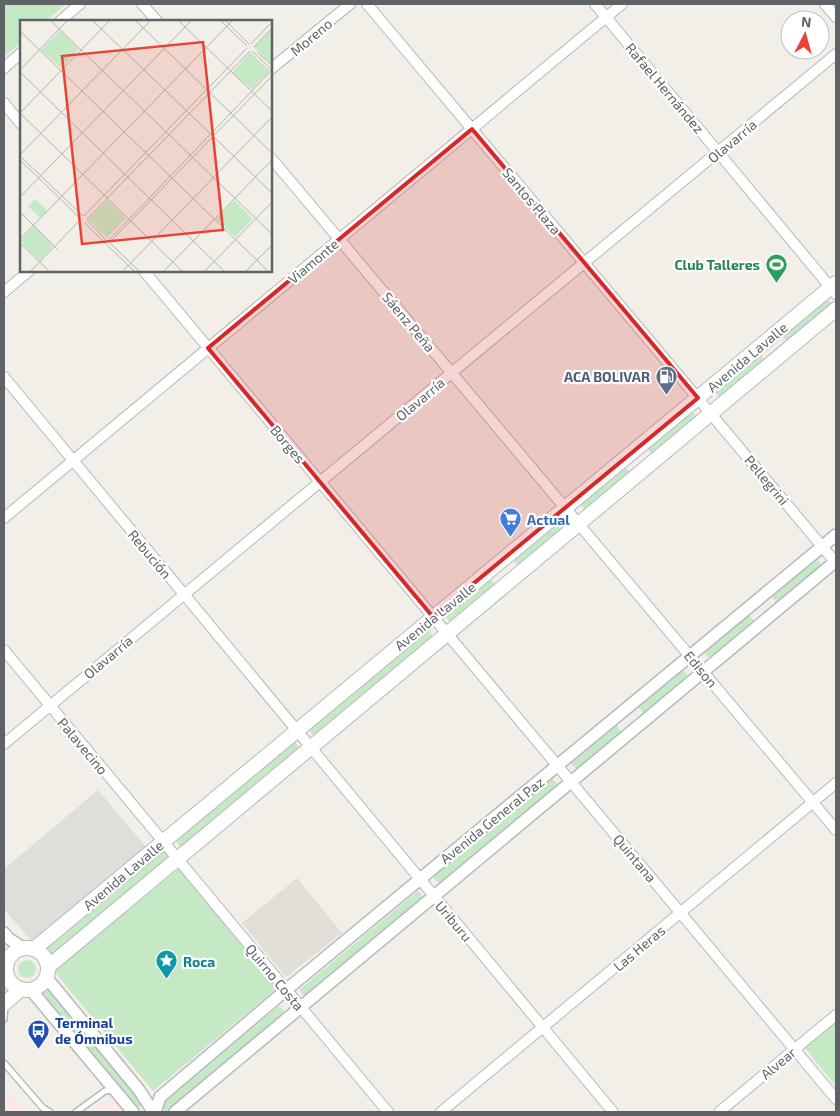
<svg xmlns="http://www.w3.org/2000/svg" width="840" height="1116" viewBox="0 0 840 1116" font-family="'Exo 2',sans-serif">
<style>
.industrial{fill:#e0deda}
.education{fill:#e1ded6}
.medical{fill:#fce8e6}
.green{fill:#c5e8c5}
.lines{fill:none;stroke-linecap:round;stroke-linejoin:round}
.service-casing{stroke:#b5b8bc;stroke-width:8}
.minor-casing{stroke:#b5b8bc;stroke-width:12}
.tertiary-casing{stroke:#b5b8bc;stroke-width:14}
.secondary-casing{stroke:#b6babf;stroke-width:16}
.service{stroke:#fff;stroke-width:5}
.minor{stroke:#fff;stroke-width:10}
.tertiary{stroke:#fff;stroke-width:11}
.secondary{stroke:#fff;stroke-width:14}
.marked{fill:#d62828;fill-opacity:0.2;stroke:#d62828;stroke-width:4;stroke-linejoin:round}
.labels{text-anchor:middle;dominant-baseline:central;stroke-width:4.5;stroke-linejoin:round;paint-order:stroke}
.street-label{font-size:14px;fill:#5f6368;stroke:#fff}
.leisure-label{font-size:14px;font-weight:bold;fill:#27864d;stroke:#fff;text-anchor:end}
.service-label{font-size:14px;font-weight:bold;fill:#4e5e75;stroke:#fff;text-anchor:end}
.shop-label{font-size:14px;font-weight:bold;fill:#366cbe;stroke:#fff;text-anchor:start}
.culture-label{font-size:14px;font-weight:bold;fill:#0d838f;stroke:#fff;text-anchor:start}
.transit-label{font-size:14px;font-weight:bold;fill:#164399;stroke:#fff;text-anchor:start}
.inset-road{fill:none;stroke:#b3b3b1;stroke-width:1}
.view{fill:#ea4335;fill-opacity:0.15;stroke:#ea4335;stroke-width:2.5}
.inset-edge{fill:none;stroke:#5f6368;stroke-width:2.5}
</style>
<rect width="100%" height="100%" fill="#f1efe8"/>
<!-- industrial -->
<polygon class="industrial" points="98,790 146,847 32,942 4,909 4,869"/>
<!-- education -->
<polygon class="education" points="297,878 342,933 286,977 242,923"/>
<!-- medical -->
<g class="medical">
<polygon points="4,1090 23,1112 4,1112"/>
<polygon points="111,1099 121,1112 92,1112"/>
</g>
<!-- green -->
<g class="green">
<polygon points="4,4 66,4 46,21 21,21 21,42 4,57"/>
<polygon points="827,298 833,306 788,343 782,336"/>
<polygon points="760,354 766,362 721,399 715,391"/>
<polygon points="692,411 698,418 653,455 647,448"/>
<polygon points="625,467 631,474 586,511 580,504"/>
<polygon points="558,523 564,530 519,567 513,560"/>
<polygon points="817,559 823,567 778,604 772,597"/>
<polygon points="490,579 496,586 451,623 445,616"/>
<polygon points="749,615 756,623 711,660 704,652"/>
<polygon points="428,630 434,638 315,737 309,730"/>
<polygon points="683,670 689,677 644,714 638,707"/>
<polygon points="616,725 622,733 577,770 571,763"/>
<polygon points="294,741 300,748 181,847 175,840"/>
<polygon points="552,778 559,786 440,885 433,877"/>
<polygon points="164,850 170,858 51,957 45,950"/>
<polygon points="179,869 277,988 153,1091 54,971"/>
<polygon points="418,891 424,898 305,997 299,990"/>
<circle cx="27" cy="969" r="9"/>
<polygon points="47,988 144,1104 138,1108 42,992"/>
<polygon points="279,1006 285,1013 166,1112 160,1105"/>
<polygon points="836,1022 836,1086 805,1048"/>
</g>
<g class="lines">
<defs>
<g id="service">
<polyline points="4,1019 5,1005"/>
<polyline points="4,1063 43,1108 50,1112"/>
<polyline points="76,1112 105,1091 114,1090"/>
</g>
<g id="minor">
<polyline points="142,4 157,21"/>
<polyline points="367,4 836,563"/>
<polyline points="595,4 836,294"/>
<polyline points="825,4 836,17"/>
<polyline points="60,21 80,4"/>
<polyline points="4,68 21,53"/>
<polyline points="271,69 350,4"/>
<polyline points="4,103 21,124"/>
<polyline points="271,158 836,830"/>
<polyline points="144,271 836,1099"/>
<polyline points="4,292 29,271"/>
<polyline points="4,377 613,1112"/>
<polyline points="4,518 622,4"/>
<polyline points="4,650 388,1112"/>
<polyline points="4,744 836,54"/>
<polyline points="441,1112 836,783"/>
<polyline points="719,1112 836,1015"/>
</g>
<g id="tertiary">
<polyline points="4,933 8,938 23,948"/>
<polyline points="4,957 7,961"/>
<polyline points="46,977 139,1090 152,1110"/>
<polyline points="31,990 133,1112"/>
<polyline points="156,1110 160,1097 286,990 836,535"/>
<polyline points="175,1112 836,561"/>
</g>
<g id="secondary">
<circle cx="27" cy="969" r="21"/>
<polyline points="34,949 836,283"/>
<polyline points="48,967 836,309"/>
<polyline points="4,1004 21,989"/>
</g>
</defs>
<!-- service casing -->
<use href="#service" class="service-casing"/>
<!-- minor casing -->
<use href="#minor" class="minor-casing"/>
<!-- tertiary casing -->
<use href="#tertiary" class="tertiary-casing"/>
<!-- secondary casing -->
<use href="#secondary" class="secondary-casing"/>
<!-- service -->
<use href="#service" class="service"/>
<!-- minor -->
<use href="#minor" class="minor"/>
<!-- tertiary -->
<use href="#tertiary" class="tertiary"/>
<!-- secondary -->
<use href="#secondary" class="secondary"/>
</g>
<!-- marked area -->
<path class="marked" d="M 472,129 L 698,398 L 433,617 L 208,348 Z"/>
<!-- icons -->
<defs>
<symbol id="stadium-pin" viewBox="-11 -11 22 30"><path d="M0 17L-7.5 6A9.5 9.5 0 1 1 7.5 6Z" fill="#2e9e5b" stroke="#fff"/><path d="M0-5a6.5 5 0 1 0 0 10a6.5 5 0 1 0 0-10ZM-3.5-1.8h7v3.6h-7Z" fill="#fff"/></symbol>
<symbol id="fuel-pin" viewBox="-11 -11 22 30"><path d="M0 17L-7.5 6A9.5 9.5 0 1 1 7.5 6Z" fill="#5c6f8a" stroke="#fff"/><path d="M-5.5-6h7V0h2V4h1.3V-2.5L3-4.5l.8-.8L6-3V5H2.5V1h-1V6h-7ZM-4.2-4.7v3.2H.2V-4.7Z" fill="#fff"/></symbol>
<symbol id="supermarket-pin" viewBox="-11 -11 22 30"><path d="M0 17L-7.5 6A9.5 9.5 0 1 1 7.5 6Z" fill="#3f7fe0" stroke="#fff"/><path d="M-6-5.5h2.5l.6 2H6L4.5 2H-2.5L-4.4-4H-6ZM-1.5 3.2a1.3 1.3 0 1 0 .1 0ZM3 3.2a1.3 1.3 0 1 0 .1 0Z" fill="#fff"/></symbol>
<symbol id="sight-pin" viewBox="-11 -11 22 30"><path d="M0 17L-7.5 6A9.5 9.5 0 1 1 7.5 6Z" fill="#0f9aa8" stroke="#fff"/><path d="M0-6L1.8-2.2L6-1.7L2.9 1.2L3.7 5.4L0 3.3L-3.7 5.4L-2.9 1.2L-6-1.7L-1.8-2.2Z" fill="#fff"/></symbol>
<symbol id="bus-pin" viewBox="-11 -11 22 30"><path d="M0 17L-7.5 6A9.5 9.5 0 1 1 7.5 6Z" fill="#1a4fb4" stroke="#fff"/><path d="M-5-6H5V4H4V6H2V4H-2V6H-4V4H-5ZM-3.5-4V0h7V-4ZM-3.5 1.2v1.5H-2V1.2ZM2 1.2v1.5H3.5V1.2Z" fill="#fff"/></symbol>
</defs>
<g fill-rule="evenodd">
<use href="#stadium-pin" x="764" y="252" width="25" height="34"/>
<use href="#fuel-pin" x="654" y="364" width="25" height="34"/>
<use href="#supermarket-pin" x="498" y="506" width="25" height="34"/>
<use href="#sight-pin" x="154" y="948" width="25" height="34"/>
<use href="#bus-pin" x="26" y="1018" width="25" height="34"/>
</g>
<g class="labels">
<!-- street labels -->
<g class="street-label">
<text transform="translate(311 37) rotate(-40)">Moreno</text>
<text transform="translate(665 88) rotate(50)">Rafael Hernández</text>
<text transform="translate(732 141) rotate(-40)">Olavarría</text>
<text transform="translate(532 201) rotate(50)">Santos Plaza</text>
<text transform="translate(313 261) rotate(-40)">Viamonte</text>
<text transform="translate(409 322) rotate(50)">Sáenz Peña</text>
<text transform="translate(747 357) rotate(-40)">Avenida Lavalle</text>
<text transform="translate(420 399) rotate(-40)">Olavarría</text>
<text transform="translate(288 444) rotate(50)">Borges</text>
<text transform="translate(767 480) rotate(50)">Pellegrini</text>
<text transform="translate(150 554) rotate(50)">Rebución</text>
<text transform="translate(435 616) rotate(-39)">Avenida Lavalle</text>
<text transform="translate(108 657) rotate(-40)">Olavarría</text>
<text transform="translate(701 669) rotate(50)">Edison</text>
<text transform="translate(83 746) rotate(50)">Palavecino</text>
<text transform="translate(492 820) rotate(-39)">Avenida General Paz</text>
<text transform="translate(635 858) rotate(50)">Quintana</text>
<text transform="translate(123 875) rotate(-40)">Avenida Lavalle</text>
<text transform="translate(454 921) rotate(50)">Uriburu</text>
<text transform="translate(639 948) rotate(-40)">Las Heras</text>
<text transform="translate(275 977) rotate(50)">Quirno Costa</text>
<text transform="translate(778 1063) rotate(-40)">Alvear</text>
</g>
<!-- leisure labels -->
<g class="leisure-label">
<text x="760" y="264">Club Talleres</text>
</g>
<!-- service labels -->
<g class="service-label">
<text x="650" y="376">ACA BOLIVAR</text>
</g>
<!-- shop labels -->
<g class="shop-label">
<text x="527" y="519">Actual</text>
</g>
<!-- culture labels -->
<g class="culture-label">
<text x="183" y="961">Roca</text>
</g>
<!-- transit labels -->
<g class="transit-label">
<text x="55" y="1022">Terminal<tspan x="55" dy="16">de Ómnibus</tspan></text>
</g>
</g>
<!-- overview -->
<g transform="translate(20 20)">
<rect width="252" height="252" fill="#f1efe8"/>
<path d="M 252,9 L 252,45 L 234,27 ZM 40,11 L 59,29 L 41,48 L 21,30 ZM 230,32 L 250,51 L 232,69 L 212,53 ZM 15,179 L 27,190 L 20,198 L 8,186 ZM 87,180 L 106,198 L 87,218 L 68,199 ZM 214,180 L 233,199 L 215,217 L 196,199 ZM 14,206 L 33,226 L 20,241 L 0,221 Z" fill="#c5e8c5"/>
<path class="inset-road" d="M 30,0 L 253,215M 72,0 L 253,174M 115,0 L 253,134M 158,0 L 253,92M 200,0 L 227,26M 205,0 L 229,24M 0,11 L 249,252M 231,24 L 250,4M 234,27 L 253,7M 232,31 L 252,50M 237,32 L 253,46M 0,50 L 48,0M 0,52 L 205,252M 0,93 L 163,252M 0,93 L 90,0M 0,135 L 131,0M 0,136 L 63,196M 0,140 L 60,198M 0,177 L 172,0M 0,192 L 37,229M 64,196 L 227,28M 67,199 L 230,31M 67,200 L 87,221M 65,203 L 86,224M 0,219 L 213,0M 88,221 L 252,50M 90,222 L 253,55M 0,223 L 30,252M 90,223 L 120,252M 87,225 L 115,252M 10,252 L 60,200M 102,252 L 253,96M 143,252 L 253,139M 184,252 L 253,181M 225,252 L 253,224"/>
<path class="view" d="M 183,22 L 203,210 L 62,224 L 42,36 Z"/>
<rect width="252" height="252" class="inset-edge"/>
</g>
<!-- border -->
<rect width="840" height="1116" fill="none" stroke="#5f6368" stroke-width="10"/>
<!-- north arrow -->
<g transform="translate(805 35) rotate(6)"><circle r="24" fill="#ffffff" stroke="#bfc1c3"/>
<path d="M0-4L9 19L0 12L-9 19Z" fill="#ea4335"/>
<text y="-8" font-size="14" font-weight="bold" text-anchor="middle" fill="#5f6368">N</text>
</g>
</svg>
